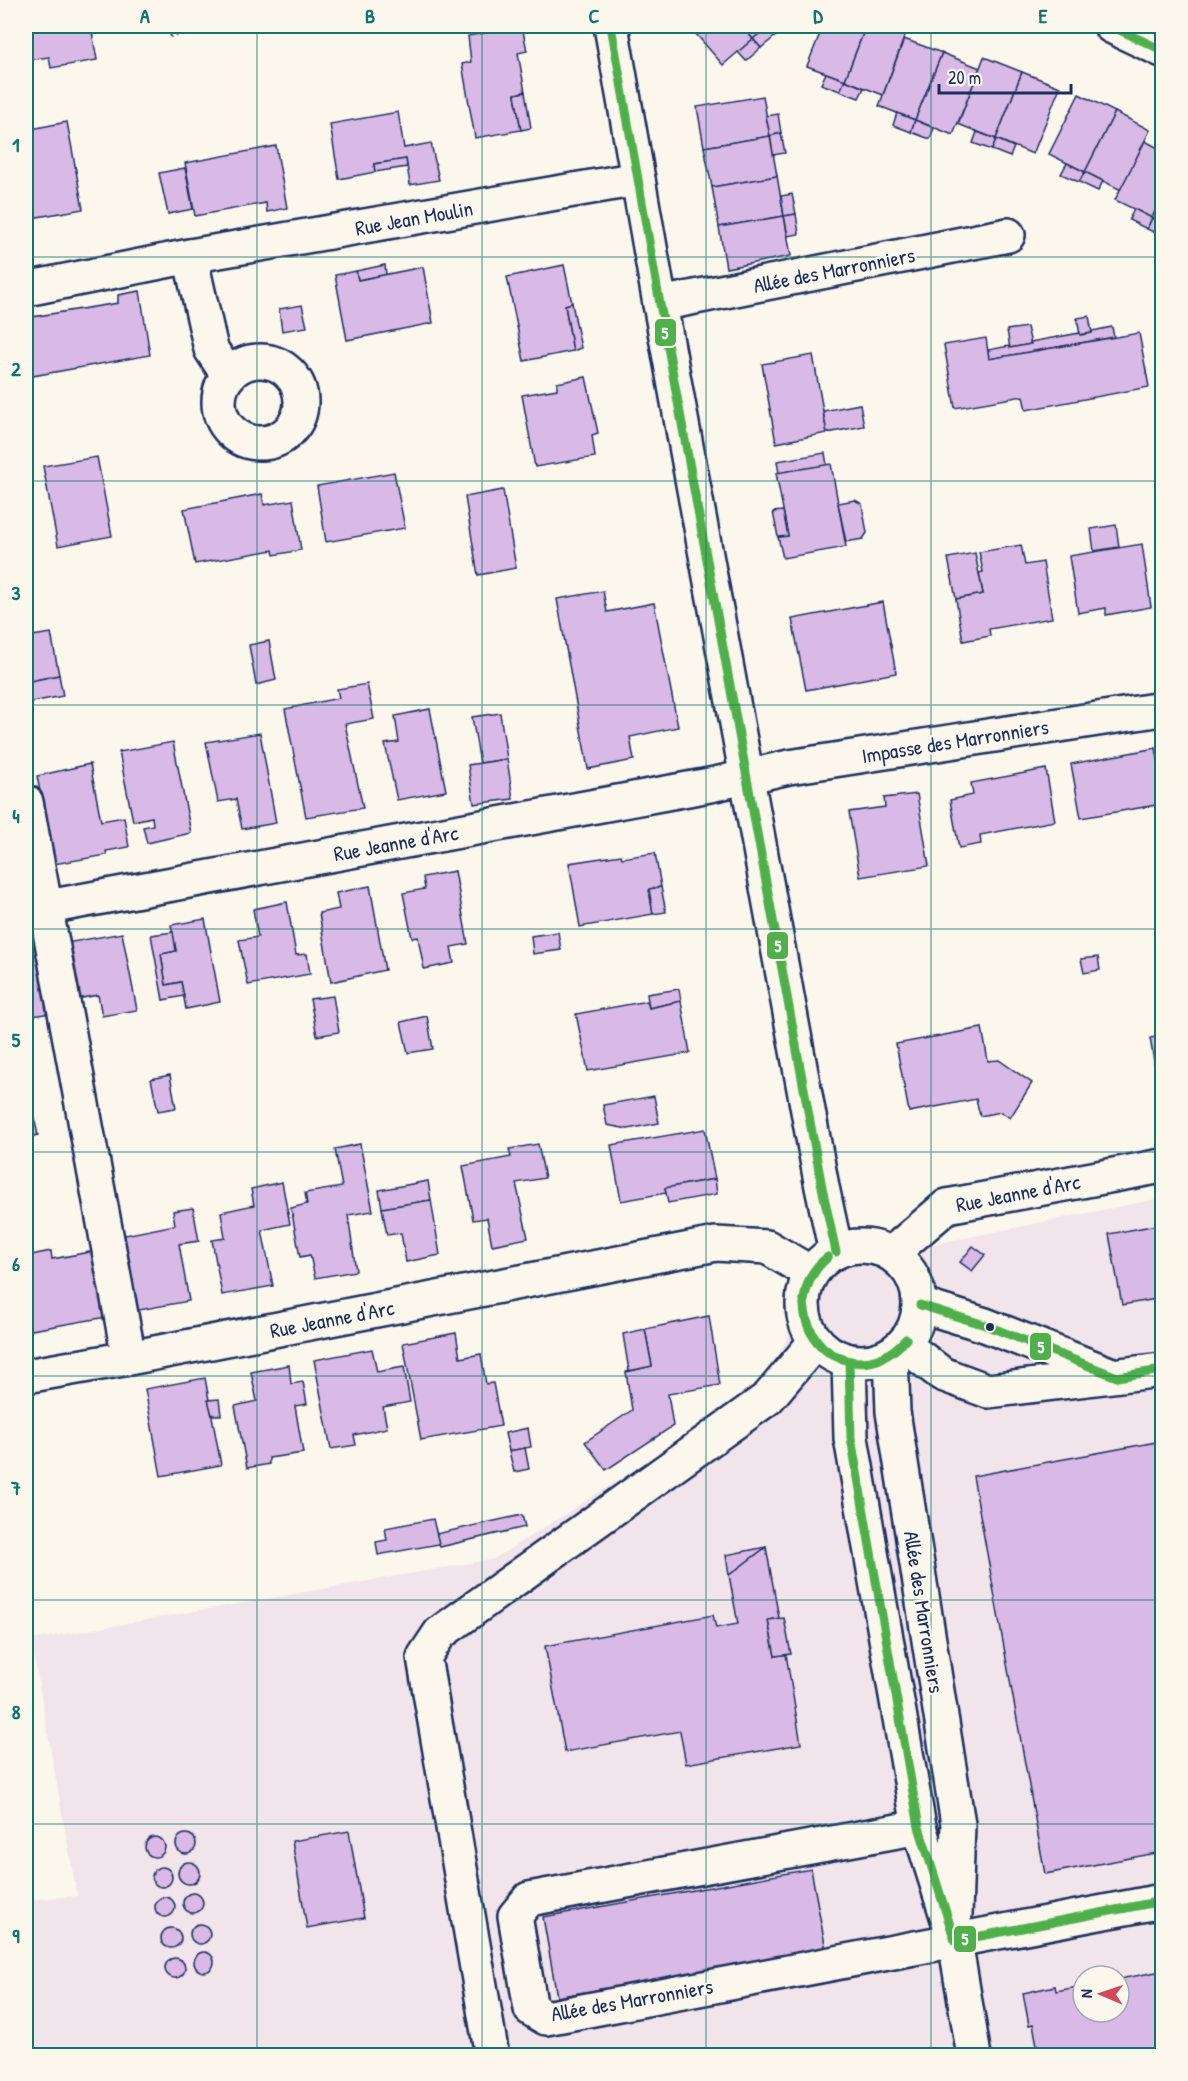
<svg xmlns="http://www.w3.org/2000/svg" width="1188" height="2081" viewBox="0 0 1188 2081" font-family="'Patrick Hand',sans-serif">
<style>
.built{fill:#f1e4ea;fill-rule:evenodd}
.building{fill:#d9b9e6;stroke:#1b2f5e;stroke-width:1.5}
.lines{fill:none;stroke-linecap:round;stroke-linejoin:round}
.minor-casing{stroke:#1b2f5e;stroke-width:38}
.path{stroke:#1b2f5e;stroke-width:4;stroke-dasharray:1.5 4.5;stroke-linecap:butt}
.minor{stroke:#fbf7ec;stroke-width:33}
.bus-1-casing{stroke:#fbf7ec;stroke-width:14}
.bus-1{stroke:#50b04b;stroke-width:9}
.grid{fill:none;stroke:#0f766e;stroke-width:1.5;stroke-opacity:0.55}
.bus-dot{fill:#1b2f5e;stroke:#fbf7ec;stroke-width:2}
.labels{text-anchor:middle;dominant-baseline:central;stroke-width:4.5;stroke-linejoin:round;paint-order:stroke}
.street-label{font-size:21px;fill:#1b2f5e;stroke:#fbf7ec}
.line-badge{stroke:#fbf7ec;stroke-width:2}
.badge-label{font-size:16px;text-anchor:middle;font-weight:bold;fill:#fff}
.neatline{fill:none;stroke:#0f766e;stroke-width:2}
.grid-label{font-size:20px;text-anchor:middle;font-weight:bold;fill:#0f766e}
</style>
<rect width="100%" height="100%" fill="#fbf7ec"/>
<filter id="ink" filterUnits="userSpaceOnUse"><feTurbulence type="fractalNoise" baseFrequency=".0167" numOctaves="2"/><feDisplacementMap in="SourceGraphic" scale="12" xChannelSelector="R" yChannelSelector="G"/><feConvolveMatrix kernelMatrix="1 2 1 2 8 2 1 2 1" color-interpolation-filters="sRGB"/></filter>
<g filter="url(#ink)">
<!-- built -->
<path class="built" d="M 1162,1198 L 1162,2055 L 26,2056 L 26,1900 L 77,1896 L 31,1640 L 494,1559 L 759,1391 L 826,1266 ZM 1083,1976 L 1119,1976 L 1119,2012 L 1083,2012 Z"/>
<!-- building -->
<g class="building">
<polygon points="26,26 91,26 97,60 51,68 49,57 27,60"/>
<polygon points="522,26 527,51 518,53 525,92 515,94 521,130 475,138 462,64 471,62 468,36"/>
<polygon points="689,26 742,26 753,39 723,65"/>
<polygon points="742,26 770,26 753,39"/>
<polygon points="769,26 777,35 761,48 753,39"/>
<polygon points="823,26 866,26 845,80 807,66"/>
<polygon points="866,26 903,26 908,27 883,95 845,80"/>
<polygon points="753,39 761,48 746,61 738,52"/>
<polygon points="904,39 942,53 915,120 879,106"/>
<polygon points="942,53 980,68 953,135 915,120"/>
<polygon points="984,57 1022,72 996,139 958,124"/>
<polygon points="1022,72 1060,87 1033,154 996,139"/>
<polygon points="826,73 845,80 840,91 821,84"/>
<polygon points="845,80 864,88 859,98 840,91"/>
<polygon points="525,92 531,128 521,130 515,94"/>
<polygon points="1079,94 1115,112 1085,172 1049,154"/>
<polygon points="763,96 770,136 704,147 697,107"/>
<polygon points="398,112 404,148 431,143 439,180 410,185 406,159 374,164 375,172 339,179 330,124"/>
<polygon points="1115,112 1150,130 1121,190 1085,172"/>
<polygon points="897,113 915,120 911,132 893,125"/>
<polygon points="778,114 781,133 770,136 766,116"/>
<polygon points="915,120 934,128 930,139 911,132"/>
<polygon points="67,122 83,209 26,219 26,130"/>
<polygon points="977,132 996,139 992,150 973,143"/>
<polygon points="781,133 785,153 773,155 770,136"/>
<polygon points="770,136 777,176 712,187 704,147"/>
<polygon points="996,139 1014,147 1010,157 992,150"/>
<polygon points="1145,141 1162,150 1162,197 1152,218 1115,200"/>
<polygon points="276,146 287,208 267,212 266,203 195,216 185,163"/>
<polygon points="406,159 407,167 375,172 374,164"/>
<polygon points="1067,163 1085,172 1079,182 1061,174"/>
<polygon points="185,168 193,209 168,214 159,173"/>
<polygon points="1085,172 1103,181 1098,191 1079,182"/>
<polygon points="777,176 784,216 719,227 712,187"/>
<polygon points="792,194 796,214 784,216 781,196"/>
<polygon points="1162,197 1162,223 1152,218"/>
<polygon points="1134,209 1152,218 1147,229 1129,220"/>
<polygon points="796,214 799,234 788,236 784,216"/>
<polygon points="784,216 791,256 726,268 719,227"/>
<polygon points="1152,218 1162,223 1162,236 1147,229"/>
<polygon points="385,265 386,275 358,280 356,271"/>
<polygon points="564,265 572,303 565,305 573,351 524,361 507,277"/>
<polygon points="423,267 433,323 347,340 335,275 356,271 358,280"/>
<polygon points="140,291 150,355 27,377 26,318 118,303 118,295"/>
<polygon points="572,303 581,348 573,351 565,305"/>
<polygon points="302,305 307,327 282,331 279,309"/>
<polygon points="1089,316 1092,333 1080,335 1077,318"/>
<polygon points="1027,327 1031,344 1010,348 1007,330"/>
<polygon points="1112,327 1114,337 989,359 988,350 1009,346 1010,348 1031,344 1030,342 1080,333 1080,335 1092,333 1092,331"/>
<polygon points="1139,333 1149,387 1026,410 1023,396 955,408 944,345 986,338 989,359"/>
<polygon points="813,355 827,433 776,443 762,364"/>
<polygon points="586,377 598,433 592,435 595,457 535,467 522,395 557,389 557,383"/>
<polygon points="860,404 864,426 827,433 823,411"/>
<polygon points="825,453 827,465 779,473 777,461"/>
<polygon points="97,457 112,536 58,546 43,466"/>
<polygon points="831,464 846,547 783,558 778,537 788,536 776,473"/>
<polygon points="394,472 405,528 326,542 317,486"/>
<polygon points="503,490 516,568 478,575 465,497"/>
<polygon points="262,494 264,505 293,500 301,550 274,555 273,550 195,564 184,509"/>
<polygon points="855,500 862,504 867,533 863,539 846,542 838,503"/>
<polygon points="783,511 788,536 778,537 773,512"/>
<polygon points="1116,525 1119,547 1094,551 1091,529"/>
<polygon points="1142,544 1151,607 1106,615 1106,608 1078,613 1069,556"/>
<polygon points="1021,545 1025,565 1043,562 1052,618 989,629 990,636 963,641 956,599 983,594 979,573 983,572 979,552"/>
<polygon points="975,553 983,594 956,599 948,558"/>
<polygon points="603,591 607,612 654,603 678,727 630,737 634,760 588,769 557,599"/>
<polygon points="883,602 896,673 806,690 792,619"/>
<polygon points="51,633 59,675 26,682 26,637"/>
<polygon points="269,641 276,680 256,685 249,645"/>
<polygon points="59,675 63,696 26,703 26,682"/>
<polygon points="367,684 374,719 345,724 363,808 306,817 285,709 339,698 337,689"/>
<polygon points="430,709 446,791 397,800 385,744 399,742 395,716"/>
<polygon points="500,713 507,759 480,763 472,717"/>
<polygon points="260,733 276,823 242,829 236,799 218,802 206,742"/>
<polygon points="173,742 191,833 147,843 143,827 153,825 152,817 133,821 119,752"/>
<polygon points="1156,748 1162,780 1162,804 1081,818 1071,764"/>
<polygon points="507,759 513,799 474,804 468,765"/>
<polygon points="90,764 101,821 124,817 129,847 106,851 107,855 54,864 37,776"/>
<polygon points="1046,769 1055,821 980,835 981,844 959,848 950,800 973,795 971,783"/>
<polygon points="917,794 929,866 860,877 849,812 885,807 884,798"/>
<polygon points="655,853 661,887 649,889 653,914 580,927 569,863 621,855 622,858"/>
<polygon points="455,871 468,944 451,947 454,963 424,969 418,937 412,938 403,893 425,889 423,877"/>
<polygon points="370,886 385,970 331,982 319,913 339,909 336,893"/>
<polygon points="661,887 666,912 653,914 649,889"/>
<polygon points="287,902 296,955 307,954 310,974 248,985 239,940 258,937 253,909"/>
<polygon points="205,919 220,1002 186,1009 181,982 166,985 161,954 176,951 171,925"/>
<polygon points="173,932 176,951 161,954 166,985 181,982 184,996 163,1000 151,935"/>
<polygon points="558,932 561,950 533,954 531,936"/>
<polygon points="122,933 137,1010 102,1016 98,995 77,999 66,943"/>
<polygon points="37,946 51,1013 26,1017 26,949"/>
<polygon points="1098,957 1100,970 1084,973 1081,959"/>
<polygon points="679,989 681,1001 649,1008 647,994"/>
<polygon points="333,996 339,1032 317,1036 310,999"/>
<polygon points="647,1001 649,1008 681,1001 690,1053 588,1071 576,1014"/>
<polygon points="427,1016 433,1049 408,1053 401,1022"/>
<polygon points="982,1028 988,1061 999,1060 1032,1083 1010,1118 1001,1112 980,1116 976,1099 909,1112 896,1044"/>
<polygon points="1162,1036 1162,1089 1159,1090 1150,1038"/>
<polygon points="170,1075 176,1108 158,1111 151,1079"/>
<polygon points="654,1096 659,1123 628,1129 607,1125 603,1105"/>
<polygon points="33,1113 38,1135 26,1138 26,1115"/>
<polygon points="705,1129 715,1179 665,1188 666,1193 621,1201 611,1145"/>
<polygon points="360,1144 373,1211 348,1215 356,1271 315,1278 310,1255 300,1257 291,1208 307,1204 305,1193 342,1187 335,1149"/>
<polygon points="538,1144 545,1178 516,1183 528,1238 492,1245 487,1218 473,1220 463,1166 511,1157 509,1149"/>
<polygon points="715,1179 717,1194 668,1203 665,1188"/>
<polygon points="428,1181 431,1200 382,1208 379,1190"/>
<polygon points="282,1182 290,1224 262,1230 273,1286 222,1295 212,1240 225,1238 221,1212 254,1205 251,1189"/>
<polygon points="431,1200 440,1255 406,1262 401,1233 387,1235 382,1208"/>
<polygon points="193,1208 199,1241 179,1244 189,1301 134,1311 120,1236 175,1225 173,1211"/>
<polygon points="1162,1224 1162,1298 1122,1305 1109,1234"/>
<polygon points="973,1246 985,1255 972,1271 960,1262"/>
<polygon points="51,1251 52,1259 95,1251 107,1317 26,1331 26,1256"/>
<polygon points="709,1316 720,1385 668,1394 673,1426 606,1470 585,1442 632,1410 626,1372 652,1366 645,1329"/>
<polygon points="645,1329 652,1366 629,1371 623,1334"/>
<polygon points="456,1333 460,1358 481,1354 486,1384 493,1383 501,1426 421,1440 403,1343"/>
<polygon points="372,1349 377,1372 404,1367 410,1402 383,1407 387,1428 354,1435 356,1445 331,1449 314,1360"/>
<polygon points="289,1365 291,1384 303,1382 307,1404 295,1406 303,1453 269,1458 269,1464 247,1468 235,1406 257,1401 251,1372"/>
<polygon points="205,1378 221,1465 161,1476 145,1389"/>
<polygon points="219,1399 221,1415 212,1415 208,1400"/>
<polygon points="528,1428 531,1447 509,1451 505,1433"/>
<polygon points="1162,1441 1162,1852 1045,1874 973,1476"/>
<polygon points="525,1448 529,1469 514,1472 509,1451"/>
<polygon points="522,1515 525,1527 440,1547 439,1544 436,1534"/>
<polygon points="433,1519 439,1544 378,1555 376,1542 387,1540 385,1528"/>
<polygon points="766,1547 779,1618 768,1620 775,1656 786,1654 801,1744 686,1764 680,1731 565,1752 545,1646 713,1615 716,1628 738,1624 729,1575"/>
<polygon points="766,1547 729,1575 726,1555"/>
<polygon points="784,1618 791,1654 775,1656 768,1620"/>
<polygon points="349,1831 364,1918 307,1928 292,1841"/>
<circle cx="186" cy="1844" r="10"/>
<circle cx="155" cy="1847" r="10"/>
<circle cx="189" cy="1873" r="11"/>
<circle cx="162" cy="1877" r="10"/>
<polygon points="811,1869 826,1950 557,1997 543,1917"/>
<circle cx="193" cy="1903" r="10"/>
<circle cx="165" cy="1907" r="10"/>
<circle cx="200" cy="1934" r="10"/>
<circle cx="171" cy="1938" r="10"/>
<circle cx="204" cy="1962" r="10"/>
<circle cx="175" cy="1968" r="10"/>
<polygon points="1162,1971 1162,2056 1039,2056 1033,2024 1029,2025 1023,1993 1055,1986 1056,1991 1083,1986 1083,2012 1119,2012 1119,1979"/>
</g>
<g class="lines">
<defs>
<g id="minor">
<polyline points="611,26 660,304 822,1187 836,1252"/>
<polyline points="1111,26 1162,50"/>
<polyline points="190,256 211,349 228,375"/>
<polyline points="26,289 190,256 638,179"/>
<polyline points="660,304 1008,235"/>
<circle cx="260" cy="402" r="41"/>
<polyline points="26,802 129,1358"/>
<polyline points="26,911 715,784 789,767 1162,709"/>
<circle cx="861" cy="1304" r="58"/>
<polyline points="891,1254 947,1206 1162,1166"/>
<polyline points="920,1305 985,1325 1112,1375"/>
<polyline points="903,1344 942,1374 988,1391 1162,1370"/>
<polyline points="891,1354 893,1412 958,1824 955,1915"/>
<polyline points="849,1361 851,1438 919,1827 955,1941 974,2056"/>
<polyline points="26,1376 129,1358 716,1244 767,1247 811,1273"/>
<polyline points="919,1827 529,1899 515,1916 531,2009 546,2018 1162,1901"/>
<polyline points="492,2056 424,1657 440,1633 768,1398 816,1341"/>
</g>
</defs>
<!-- minor casing -->
<use href="#minor" class="minor-casing"/>
<!-- path -->
<polyline class="path" points="166,26 168,36 232,26"/>
<!-- minor -->
<use href="#minor" class="minor"/>
<defs>
<g id="bus-1">
<polyline points="611,26 660,304 822,1187 836,1252"/>
<polyline points="1111,26 1162,50"/>
<path d="M 804,1300 C 806,1282 813,1267 828,1257"/>
<path d="M 804,1300 C 808,1281 814,1269 828,1257"/>
<path d="M 804,1304 C 807,1330 819,1352 846,1360"/>
<path d="M 804,1304 C 804,1330 819,1353 846,1360"/>
<polyline points="920,1305 985,1325 1117,1377 1162,1370"/>
<polyline points="849,1361 851,1438 919,1827 955,1941 1162,1901"/>
<path d="M 850,1361 C 873,1365 890,1356 906,1339"/>
<path d="M 850,1361 C 872,1367 892,1356 906,1339"/>
</g>
</defs>
<!-- bus-1 casing -->
<use href="#bus-1" class="bus-1-casing"/>
<!-- bus-1 -->
<use href="#bus-1" class="bus-1"/>
</g>
</g>
<!-- grid -->
<path class="grid" d="M 257,26 L 257,2056M 482,26 L 482,2056M 706,26 L 706,2056M 931,26 L 931,2056M 26,257 L 1162,257M 26,481 L 1162,481M 26,705 L 1162,705M 26,929 L 1162,929M 26,1152 L 1162,1152M 26,1376 L 1162,1376M 26,1600 L 1162,1600M 26,1824 L 1162,1824"/>
<!-- markers -->
<circle class="bus-dot" cx="990" cy="1327" r="5"/>
<g class="labels">
<!-- street labels -->
<g class="street-label">
<text transform="translate(414 218) rotate(-10)">Rue Jean Moulin</text>
<text transform="translate(834 270) rotate(-11)">Allée des Marronniers</text>
<text transform="translate(955 741) rotate(-9)">Impasse des Marronniers</text>
<text transform="translate(396 843) rotate(-10)">Rue Jeanne d'Arc</text>
<text transform="translate(1018 1193) rotate(-11)">Rue Jeanne d'Arc</text>
<text transform="translate(332 1319) rotate(-11)">Rue Jeanne d'Arc</text>
<text transform="translate(924 1612) rotate(81)">Allée des Marronniers</text>
<text transform="translate(632 2000) rotate(-10)">Allée des Marronniers</text>
</g>
</g>
<g class="line-badge">
<rect x="654" y="318" width="23" height="29" rx="6" fill="#50b04b"/>
<rect x="766" y="931" width="23" height="29" rx="6" fill="#50b04b"/>
<rect x="1029" y="1332" width="23" height="29" rx="6" fill="#50b04b"/>
<rect x="953" y="1925" width="24" height="28" rx="6" fill="#50b04b"/>
</g>
<g class="badge-label">
<text x="665" y="339">5</text>
<text x="778" y="952">5</text>
<text x="1041" y="1353">5</text>
<text x="965" y="1945">5</text>
</g>
<!-- margin -->
<rect width="1188" height="2081" fill="none" stroke="#fbf7ec" stroke-width="66"/>
<!-- north arrow -->
<g transform="translate(1101 1994) rotate(272)"><circle r="28" fill="#fbf7ec" stroke="#a1a7b3" stroke-width="1.5"/>
<path d="M0-4.5L10 22L0 15L-10 22Z" fill="#d1495b"/>
<text y="-9" font-size="16" font-weight="bold" text-anchor="middle" fill="#1b2f5e">N</text>
</g>
<!-- scale -->
<path d="M939 84v9h132v-9" fill="none" stroke="#1b2f5e" stroke-width="3"/>
<text x="948" y="84" font-size="18" fill="#1b2f5e" stroke="#fbf7ec" stroke-width="4.5" paint-order="stroke">20 m</text>
<rect x="33" y="33" width="1122" height="2015" class="neatline"/>
<g class="grid-label">
<text x="145" y="23">A</text>
<text x="370" y="23">B</text>
<text x="594" y="23">C</text>
<text x="818" y="23">D</text>
<text x="1043" y="23">E</text>
<text x="16" y="152">1</text>
<text x="16" y="376">2</text>
<text x="16" y="600">3</text>
<text x="16" y="823">4</text>
<text x="16" y="1047">5</text>
<text x="16" y="1271">6</text>
<text x="16" y="1495">7</text>
<text x="16" y="1719">8</text>
<text x="16" y="1943">9</text>
</g>
</svg>
